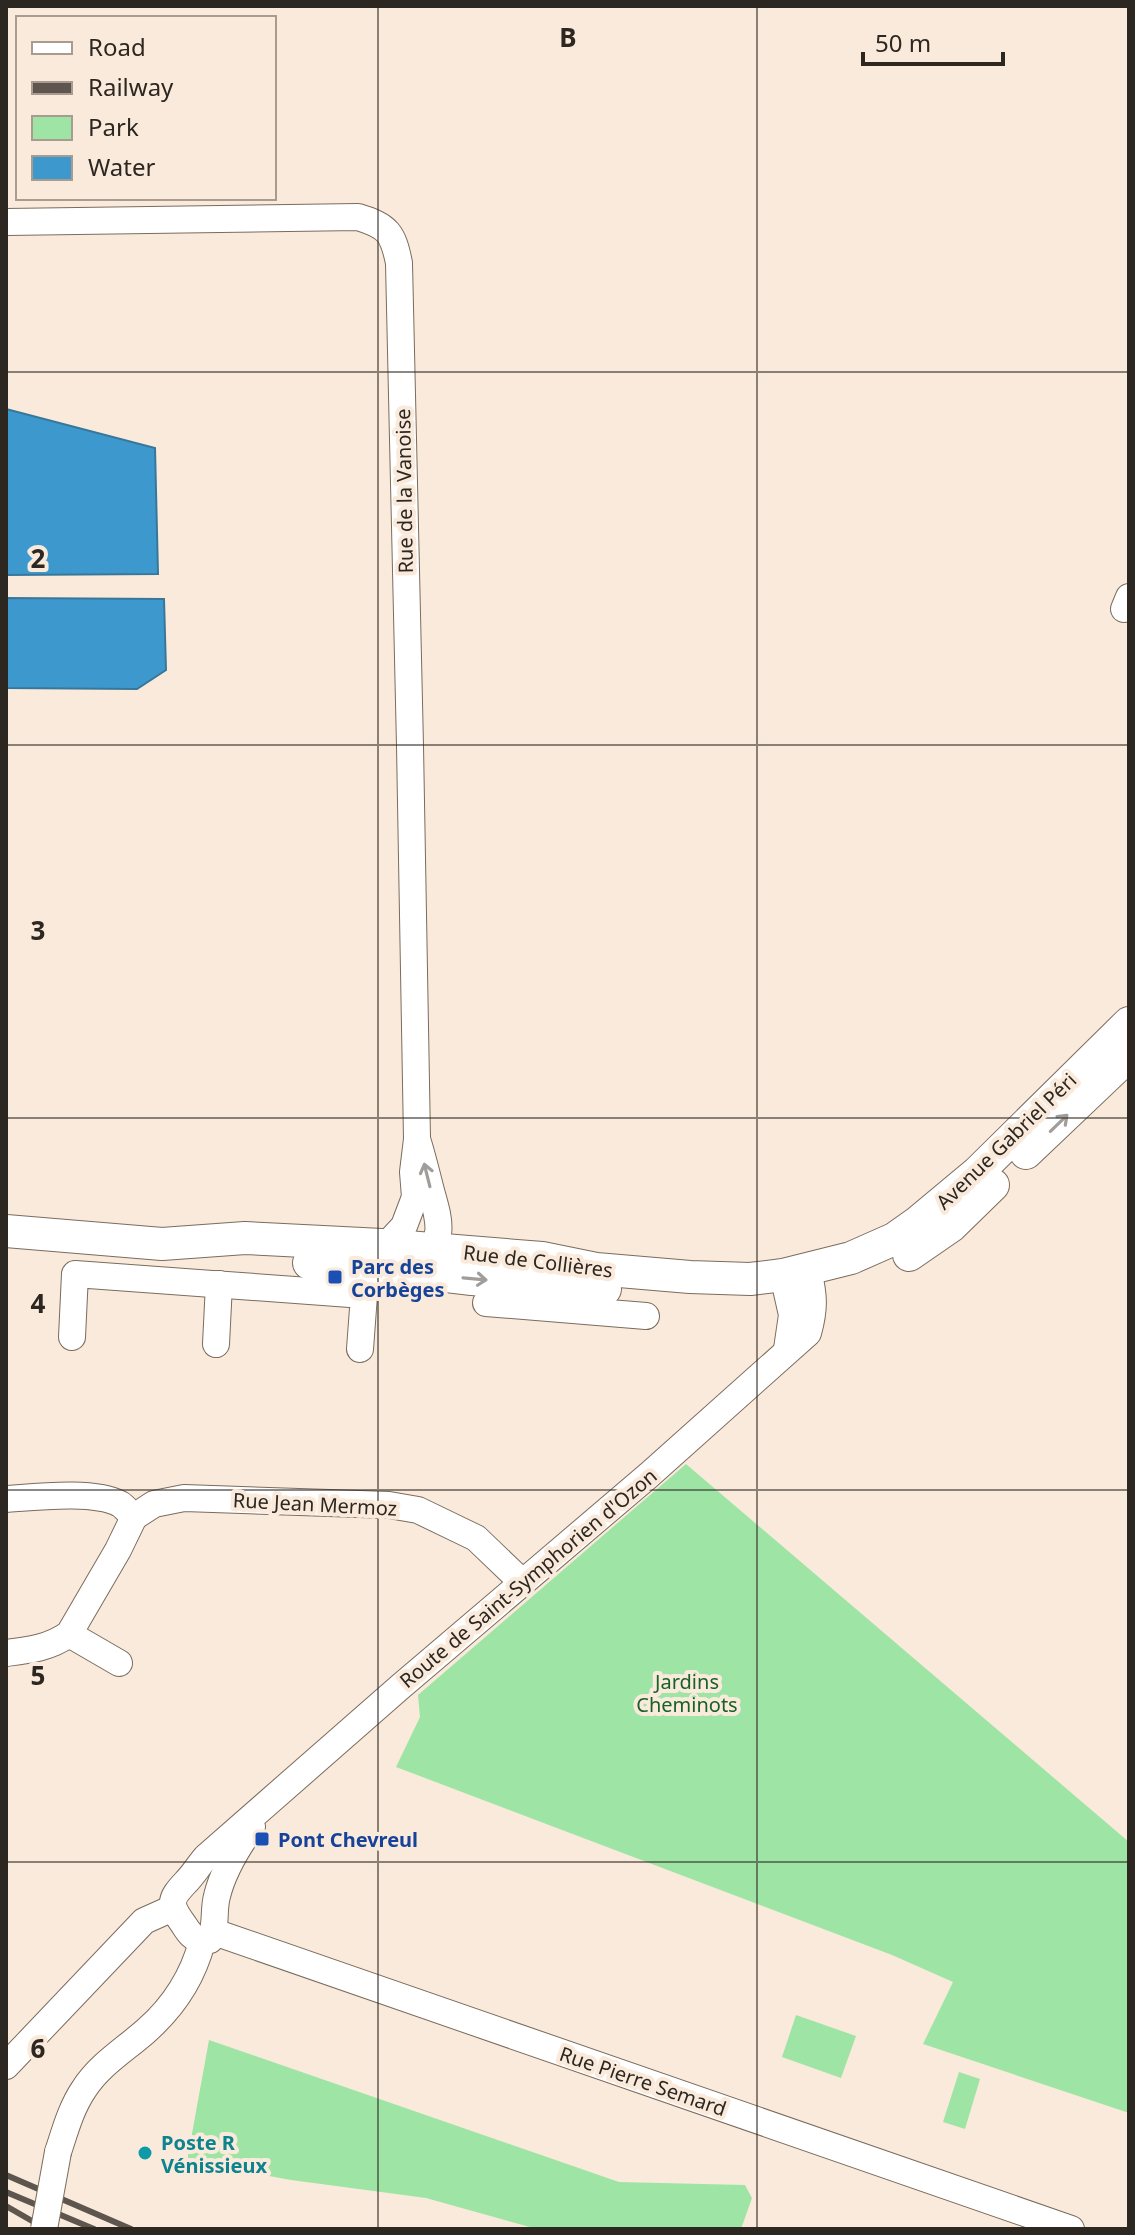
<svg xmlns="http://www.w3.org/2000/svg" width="1135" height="2235" viewBox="0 0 1135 2235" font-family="'Noto Sans',sans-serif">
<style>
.green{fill:#9ee5a5}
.water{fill:#3d99cd;stroke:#387799;stroke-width:2}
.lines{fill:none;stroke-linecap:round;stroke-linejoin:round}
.minor-casing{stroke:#7a6c5e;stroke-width:28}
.major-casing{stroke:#7a6c5e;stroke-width:34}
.minor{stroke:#fff;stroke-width:26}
.major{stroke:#fff;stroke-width:32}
.rail{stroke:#5e564e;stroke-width:6}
.minor-bridge-casing{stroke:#7a6c5e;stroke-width:28;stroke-linecap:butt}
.minor-bridge{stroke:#fff;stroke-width:26}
.oneway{stroke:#a09e9b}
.grid{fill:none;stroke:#2d2721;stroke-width:2;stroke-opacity:0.55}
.transit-dot{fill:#1a4fb4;stroke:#faeadb;stroke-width:3}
.culture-dot{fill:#0f9aa8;stroke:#faeadb;stroke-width:3}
.labels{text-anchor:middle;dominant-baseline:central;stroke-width:8;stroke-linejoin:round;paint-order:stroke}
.street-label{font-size:20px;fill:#2d2721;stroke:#faeadb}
.transit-label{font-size:20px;font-weight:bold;fill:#164399;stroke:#faeadb;text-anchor:start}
.park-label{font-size:20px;fill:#166227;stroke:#faeadb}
.culture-label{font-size:20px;font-weight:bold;fill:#0d838f;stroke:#faeadb;text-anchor:start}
.grid-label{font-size:26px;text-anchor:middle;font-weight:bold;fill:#2d2721;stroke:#faeadb;stroke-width:8;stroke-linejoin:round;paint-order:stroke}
</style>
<rect width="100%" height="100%" fill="#faeadb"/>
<!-- green -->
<g class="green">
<polygon points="686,1464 1129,1842 1129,2113 923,2044 953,1982 892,1955 396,1767 420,1717 418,1695"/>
<polygon points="796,2015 856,2036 841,2078 782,2057"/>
<polygon points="209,2040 619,2182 745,2185 752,2198 741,2229 537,2229 426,2198 291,2180 187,2161"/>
<polygon points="959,2072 980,2079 965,2129 943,2122"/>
</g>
<!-- water -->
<g class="water">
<polygon points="6,409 155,448 158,574 6,575"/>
<polygon points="6,598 164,599 166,670 137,689 6,688"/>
</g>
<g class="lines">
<defs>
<g id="minor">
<path d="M 6,222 L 358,217 C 388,226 393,233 399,263 L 410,746 L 417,1139"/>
<polyline points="1124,609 1129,597"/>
<path d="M 382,1245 L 391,1240 L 404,1226 L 415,1197 L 413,1172 L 417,1139 C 422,1155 426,1171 430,1187 C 437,1214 450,1243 417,1259"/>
<polyline points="783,1275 792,1315 787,1349"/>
<polyline points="486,1303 646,1316"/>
<polyline points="72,1337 75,1274 364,1295 360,1349"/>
<polyline points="216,1344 219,1284"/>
<path d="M 6,1499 C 35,1497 95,1490 120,1504 C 125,1507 130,1514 134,1517"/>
<polyline points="69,1634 119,1663"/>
<path d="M 6,1653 C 30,1650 49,1648 69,1634 L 118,1550 L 134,1517 L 154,1504 L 184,1498 L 389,1505 L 418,1510 L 476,1538 L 523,1583"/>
<polyline points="214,1932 1071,2229"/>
<path d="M 204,1941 L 210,1940 C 217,1926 213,1910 217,1896 C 223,1871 237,1848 252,1827"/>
<path d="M 202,1942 C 193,1938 189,1933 184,1925 C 169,1904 169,1900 186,1882 C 193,1875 199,1865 206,1857 L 400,1687 L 649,1475 L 808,1333 C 815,1308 814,1295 808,1270"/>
<polyline points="6,2066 144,1921 173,1908"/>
<path d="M 58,2152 C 65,2131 71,2108 84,2089 C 100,2064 126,2049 147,2030 C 174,2006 193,1976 202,1942"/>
</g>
<g id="major">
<polyline points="1026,1153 1129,1055"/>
<polyline points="6,1231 162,1244 245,1238 382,1245 542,1258 596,1269 690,1277 750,1279 783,1275 851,1258 894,1239 918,1222 978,1172 1129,1023"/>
<polyline points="909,1255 951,1226 993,1185"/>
<polyline points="309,1263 379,1268 472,1279 605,1289"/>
</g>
</defs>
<!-- minor casing -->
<use href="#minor" class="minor-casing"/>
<!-- major casing -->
<use href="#major" class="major-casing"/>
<!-- minor -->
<use href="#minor" class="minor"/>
<!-- major -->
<use href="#major" class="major"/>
<!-- rail -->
<g class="rail">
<polyline points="6,2175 131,2229"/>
<polyline points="6,2192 94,2229"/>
<polyline points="6,2206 46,2229"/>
</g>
<defs>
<polyline id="minor-bridge" points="44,2229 58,2152"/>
</defs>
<!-- minor-bridge casing -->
<use href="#minor-bridge" class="minor-bridge-casing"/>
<!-- minor-bridge -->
<use href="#minor-bridge" class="minor-bridge"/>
</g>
<!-- one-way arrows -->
<defs><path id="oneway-shaft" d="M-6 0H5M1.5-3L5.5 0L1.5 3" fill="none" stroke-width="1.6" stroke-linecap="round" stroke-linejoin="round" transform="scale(2)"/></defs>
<g class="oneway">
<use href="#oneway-shaft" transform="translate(1059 1123) rotate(-44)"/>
<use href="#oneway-shaft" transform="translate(427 1175) rotate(-104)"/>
<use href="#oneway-shaft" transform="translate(475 1279) rotate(5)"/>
</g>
<!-- grid -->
<path class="grid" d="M 378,6 L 378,2229M 757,6 L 757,2229M 6,372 L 1129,372M 6,745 L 1129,745M 6,1118 L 1129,1118M 6,1490 L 1129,1490M 6,1862 L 1129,1862"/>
<!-- markers -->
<g class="transit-dot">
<rect x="327" y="1269" width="16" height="16" rx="4"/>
<rect x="254" y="1831" width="16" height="16" rx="4"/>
</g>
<circle class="culture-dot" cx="145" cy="2153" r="8"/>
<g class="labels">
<!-- street labels -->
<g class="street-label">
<text transform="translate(404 491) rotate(-91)">Rue de la Vanoise</text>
<text transform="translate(1006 1141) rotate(-44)">Avenue Gabriel Péri</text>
<text transform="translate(538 1261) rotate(7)">Rue de Collières</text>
<text transform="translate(315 1504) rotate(3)">Rue Jean Mermoz</text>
<text transform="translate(528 1578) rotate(-40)">Route de Saint-Symphorien d'Ozon</text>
<text transform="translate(643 2081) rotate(19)">Rue Pierre Semard</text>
</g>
<!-- transit labels -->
<g class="transit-label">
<text x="351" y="1266">Parc des<tspan x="351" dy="23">Corbèges</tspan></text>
<text x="278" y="1839">Pont Chevreul</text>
</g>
<!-- park labels -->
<g class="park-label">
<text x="687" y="1681">Jardins<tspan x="687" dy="23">Cheminots</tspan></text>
</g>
<!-- culture labels -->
<g class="culture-label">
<text x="161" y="2142">Poste R<tspan x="161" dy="23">Vénissieux</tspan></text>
</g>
</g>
<g class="grid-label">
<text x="568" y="47">B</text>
<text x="38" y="568">2</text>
<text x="38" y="940">3</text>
<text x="38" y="1313">4</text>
<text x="38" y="1685">5</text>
<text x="38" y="2058">6</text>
</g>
<!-- border -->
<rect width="1135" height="2235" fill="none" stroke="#2d2721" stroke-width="16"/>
<!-- legend -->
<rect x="16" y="16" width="260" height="184" fill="#faeadb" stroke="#a89c91" stroke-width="2"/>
<rect x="32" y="42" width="40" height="12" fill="#ffffff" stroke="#a89c91" stroke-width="2"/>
<text x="88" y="56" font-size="24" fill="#2d2721">Road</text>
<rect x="32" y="82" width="40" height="12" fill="#5e564e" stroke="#a89c91" stroke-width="2"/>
<text x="88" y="96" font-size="24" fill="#2d2721">Railway</text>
<rect x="32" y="116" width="40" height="24" fill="#9ee5a5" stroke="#a89c91" stroke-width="2"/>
<text x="88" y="136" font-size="24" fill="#2d2721">Park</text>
<rect x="32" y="156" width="40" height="24" fill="#3d99cd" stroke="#a89c91" stroke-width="2"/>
<text x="88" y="176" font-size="24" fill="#2d2721">Water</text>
<!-- scale -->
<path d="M863 52v12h140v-12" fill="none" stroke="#2d2721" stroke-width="4"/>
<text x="875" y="52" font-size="24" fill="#2d2721" stroke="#faeadb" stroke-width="6" paint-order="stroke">50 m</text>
</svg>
